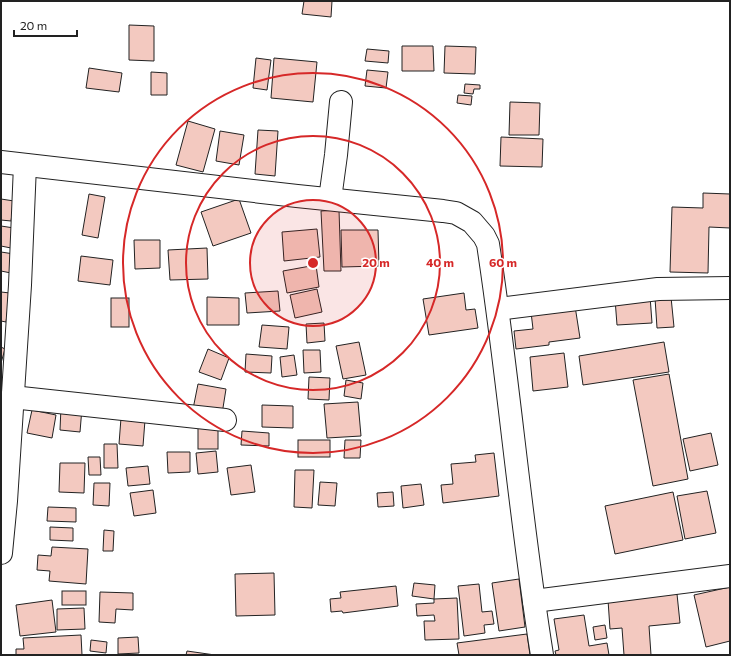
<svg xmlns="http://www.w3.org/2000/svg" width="731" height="656" viewBox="0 0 731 656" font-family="Commissioner,sans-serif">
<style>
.building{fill:#f3c9c0;stroke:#222}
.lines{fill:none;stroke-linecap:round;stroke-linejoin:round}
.minor-casing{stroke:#222;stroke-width:24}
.minor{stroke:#fff;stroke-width:22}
.ring{fill:none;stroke:#d62828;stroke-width:2}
.centre{fill:#d62828;stroke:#fff;stroke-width:2}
.ring-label{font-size:12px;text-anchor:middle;font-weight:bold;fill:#d62828;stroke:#fff;stroke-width:3;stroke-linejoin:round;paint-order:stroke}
</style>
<rect width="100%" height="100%" fill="#fff"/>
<!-- building -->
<g class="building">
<polygon points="304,1 332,1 331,17 302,14"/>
<polygon points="129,25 154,26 154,61 129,60"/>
<polygon points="402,46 433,46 434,71 402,71"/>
<polygon points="445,46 476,47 475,74 444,73"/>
<polygon points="367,49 389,51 388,63 365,61"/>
<polygon points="256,58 271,60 267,90 253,88"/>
<polygon points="274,58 317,62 313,102 271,98"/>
<polygon points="89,68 122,73 119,92 86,88"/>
<polygon points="367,70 388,72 386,88 365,86"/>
<polygon points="151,72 167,73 167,95 151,95"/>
<polygon points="465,84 480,85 480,89 474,89 473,94 464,93"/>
<polygon points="458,95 472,96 471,105 457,103"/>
<polygon points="510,102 540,103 539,135 509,135"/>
<polygon points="188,121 215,129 203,172 176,165"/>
<polygon points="258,130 278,131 275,176 255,174"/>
<polygon points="220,131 244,135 239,165 216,161"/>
<polygon points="501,137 543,139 542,167 500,166"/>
<polygon points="703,193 730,194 730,228 709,227 708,273 670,272 672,207 703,208"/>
<polygon points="89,194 105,197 98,238 82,235"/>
<polygon points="1,199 14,201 11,221 1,220"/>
<polygon points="239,199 251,233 213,246 201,212"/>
<polygon points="339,210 341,271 324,271 321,211"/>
<polygon points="1,226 14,228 11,248 1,246"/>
<polygon points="317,229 320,257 284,261 282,232"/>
<polygon points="341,230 378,230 379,266 342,267"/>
<polygon points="134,240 160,240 160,268 135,269"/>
<polygon points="207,248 208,279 170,280 168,250"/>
<polygon points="1,252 14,254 11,273 1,271"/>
<polygon points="81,256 113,260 110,285 78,281"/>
<polygon points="316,265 319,287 287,293 283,271"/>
<polygon points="317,289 322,312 295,318 290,295"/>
<polygon points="278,291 280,311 247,313 245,293"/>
<polygon points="1,292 10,293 6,322 1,321"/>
<polygon points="464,293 466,310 475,309 478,328 429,335 423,299"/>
<polygon points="650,296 652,323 617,325 615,299"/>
<polygon points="207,297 239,298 239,325 207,325"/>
<polygon points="671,297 674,327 657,328 655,298"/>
<rect x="111" y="298" width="18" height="29"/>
<polygon points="575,306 580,338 549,342 549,345 516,349 514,331 533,329 531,312"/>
<polygon points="324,323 325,341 307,343 306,324"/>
<polygon points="262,325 289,327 287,349 259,347"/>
<polygon points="359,342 366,375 343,379 336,346"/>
<polygon points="664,342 669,372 583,385 579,356"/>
<polygon points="1,347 5,349 1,363"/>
<polygon points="208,349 229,358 221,380 199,372"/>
<polygon points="303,350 320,350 321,372 304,373"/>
<polygon points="564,353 568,387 533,391 530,357"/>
<polygon points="246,354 272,356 271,373 245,372"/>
<polygon points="294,355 297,375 282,377 280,357"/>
<polygon points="669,374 688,479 653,486 633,380"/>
<polygon points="309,377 330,378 329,400 308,399"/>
<polygon points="346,380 363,383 361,399 344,396"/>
<polygon points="198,384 226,389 222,414 193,409"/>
<polygon points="358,402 361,436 327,438 324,404"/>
<polygon points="262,405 293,406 293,428 262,427"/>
<polygon points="61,407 82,408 80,432 60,430"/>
<polygon points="32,410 56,415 52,438 27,433"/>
<polygon points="121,418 145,420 143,446 119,444"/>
<rect x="198" y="428" width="20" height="21"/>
<polygon points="242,431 269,433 269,446 241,445"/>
<polygon points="711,433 718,465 690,471 683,439"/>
<rect x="298" y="440" width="32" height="17"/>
<polygon points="345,440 361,440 360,458 344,458"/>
<polygon points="104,444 117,444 118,468 104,468"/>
<polygon points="216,451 218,472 198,474 196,453"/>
<polygon points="167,452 190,452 190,472 168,473"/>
<polygon points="494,453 499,496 443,503 441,485 453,484 451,464 476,462 475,455"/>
<polygon points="88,457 100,457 101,475 89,475"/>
<polygon points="60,463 85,463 84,493 59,492"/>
<polygon points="251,465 255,492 231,495 227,468"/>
<polygon points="148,466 150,484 128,486 126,468"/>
<polygon points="295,470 314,470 312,508 294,507"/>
<polygon points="320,482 337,483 335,506 318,505"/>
<polygon points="94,483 110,483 109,506 93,505"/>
<polygon points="421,484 424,505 403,508 401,486"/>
<polygon points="153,490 156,513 134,516 130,493"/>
<polygon points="707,491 716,533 685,539 677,496"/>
<polygon points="393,492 394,506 378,507 377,493"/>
<polygon points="673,492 683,540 615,554 605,506"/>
<polygon points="48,507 76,508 76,522 47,521"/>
<polygon points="50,527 73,528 73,541 50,540"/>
<polygon points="104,530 114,531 113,551 103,551"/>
<polygon points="52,547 88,549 86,584 49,581 50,571 37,570 38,555 51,556"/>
<polygon points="274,573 275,615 236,616 235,574"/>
<polygon points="519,579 525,627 499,631 492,583"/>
<polygon points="414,583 435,585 434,599 412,596"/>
<polygon points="479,584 482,612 492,611 494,624 484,625 485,633 464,636 458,586"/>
<polygon points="396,586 398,606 343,613 342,611 331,612 330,599 341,598 340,592"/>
<polygon points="730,587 730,641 706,647 694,595"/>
<rect x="62" y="591" width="24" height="14"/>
<polygon points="100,592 133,593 133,610 116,609 115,623 99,622"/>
<polygon points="677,594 680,623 649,626 651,655 624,655 622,628 610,629 608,600"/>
<polygon points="457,598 459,639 425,640 424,621 435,621 434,615 417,616 416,604 434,603 434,599"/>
<polygon points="52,600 56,632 20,636 16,605"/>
<polygon points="84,608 85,629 57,630 57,609"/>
<polygon points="584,615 589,646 607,643 609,655 556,655 555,651 559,650 554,619"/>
<polygon points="605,625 607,638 595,640 593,627"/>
<polygon points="527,634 530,655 459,655 457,643"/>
<polygon points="81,635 82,655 16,655 16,649 24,649 23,638"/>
<polygon points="138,637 139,653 118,654 118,638"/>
<polygon points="91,640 107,642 106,653 90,651"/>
<polygon points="187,651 215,655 186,655"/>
</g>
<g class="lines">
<defs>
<g id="minor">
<path d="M 1,162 L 297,196 L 443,211 L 456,213 L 472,222 L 484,236 L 488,244 C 509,381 520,519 542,655"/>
<polyline points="330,199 336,155 341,102"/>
<polyline points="498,309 658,289 730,288"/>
<polyline points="12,397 225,420"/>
<polyline points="1,553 6,501 20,285 25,165"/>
<polyline points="534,601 730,576"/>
</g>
</defs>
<!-- minor casing -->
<use href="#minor" class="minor-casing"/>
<!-- minor -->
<use href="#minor" class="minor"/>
</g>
<!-- distance rings -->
<circle cx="313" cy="263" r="63" fill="#d62828" fill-opacity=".12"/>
<g class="ring">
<circle cx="313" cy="263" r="63"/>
<circle cx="313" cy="263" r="127"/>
<circle cx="313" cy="263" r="190"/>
</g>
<circle cx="313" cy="263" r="6" class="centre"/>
<g class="ring-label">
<text x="376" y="267">20 m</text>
<text x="440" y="267">40 m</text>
<text x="503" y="267">60 m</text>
</g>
<!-- border -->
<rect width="731" height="656" fill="none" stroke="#222222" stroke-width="4"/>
<!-- scale -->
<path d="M14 30v6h63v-6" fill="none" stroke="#222222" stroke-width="2"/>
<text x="20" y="30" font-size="12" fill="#222222" stroke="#ffffff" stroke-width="3" paint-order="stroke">20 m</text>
</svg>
